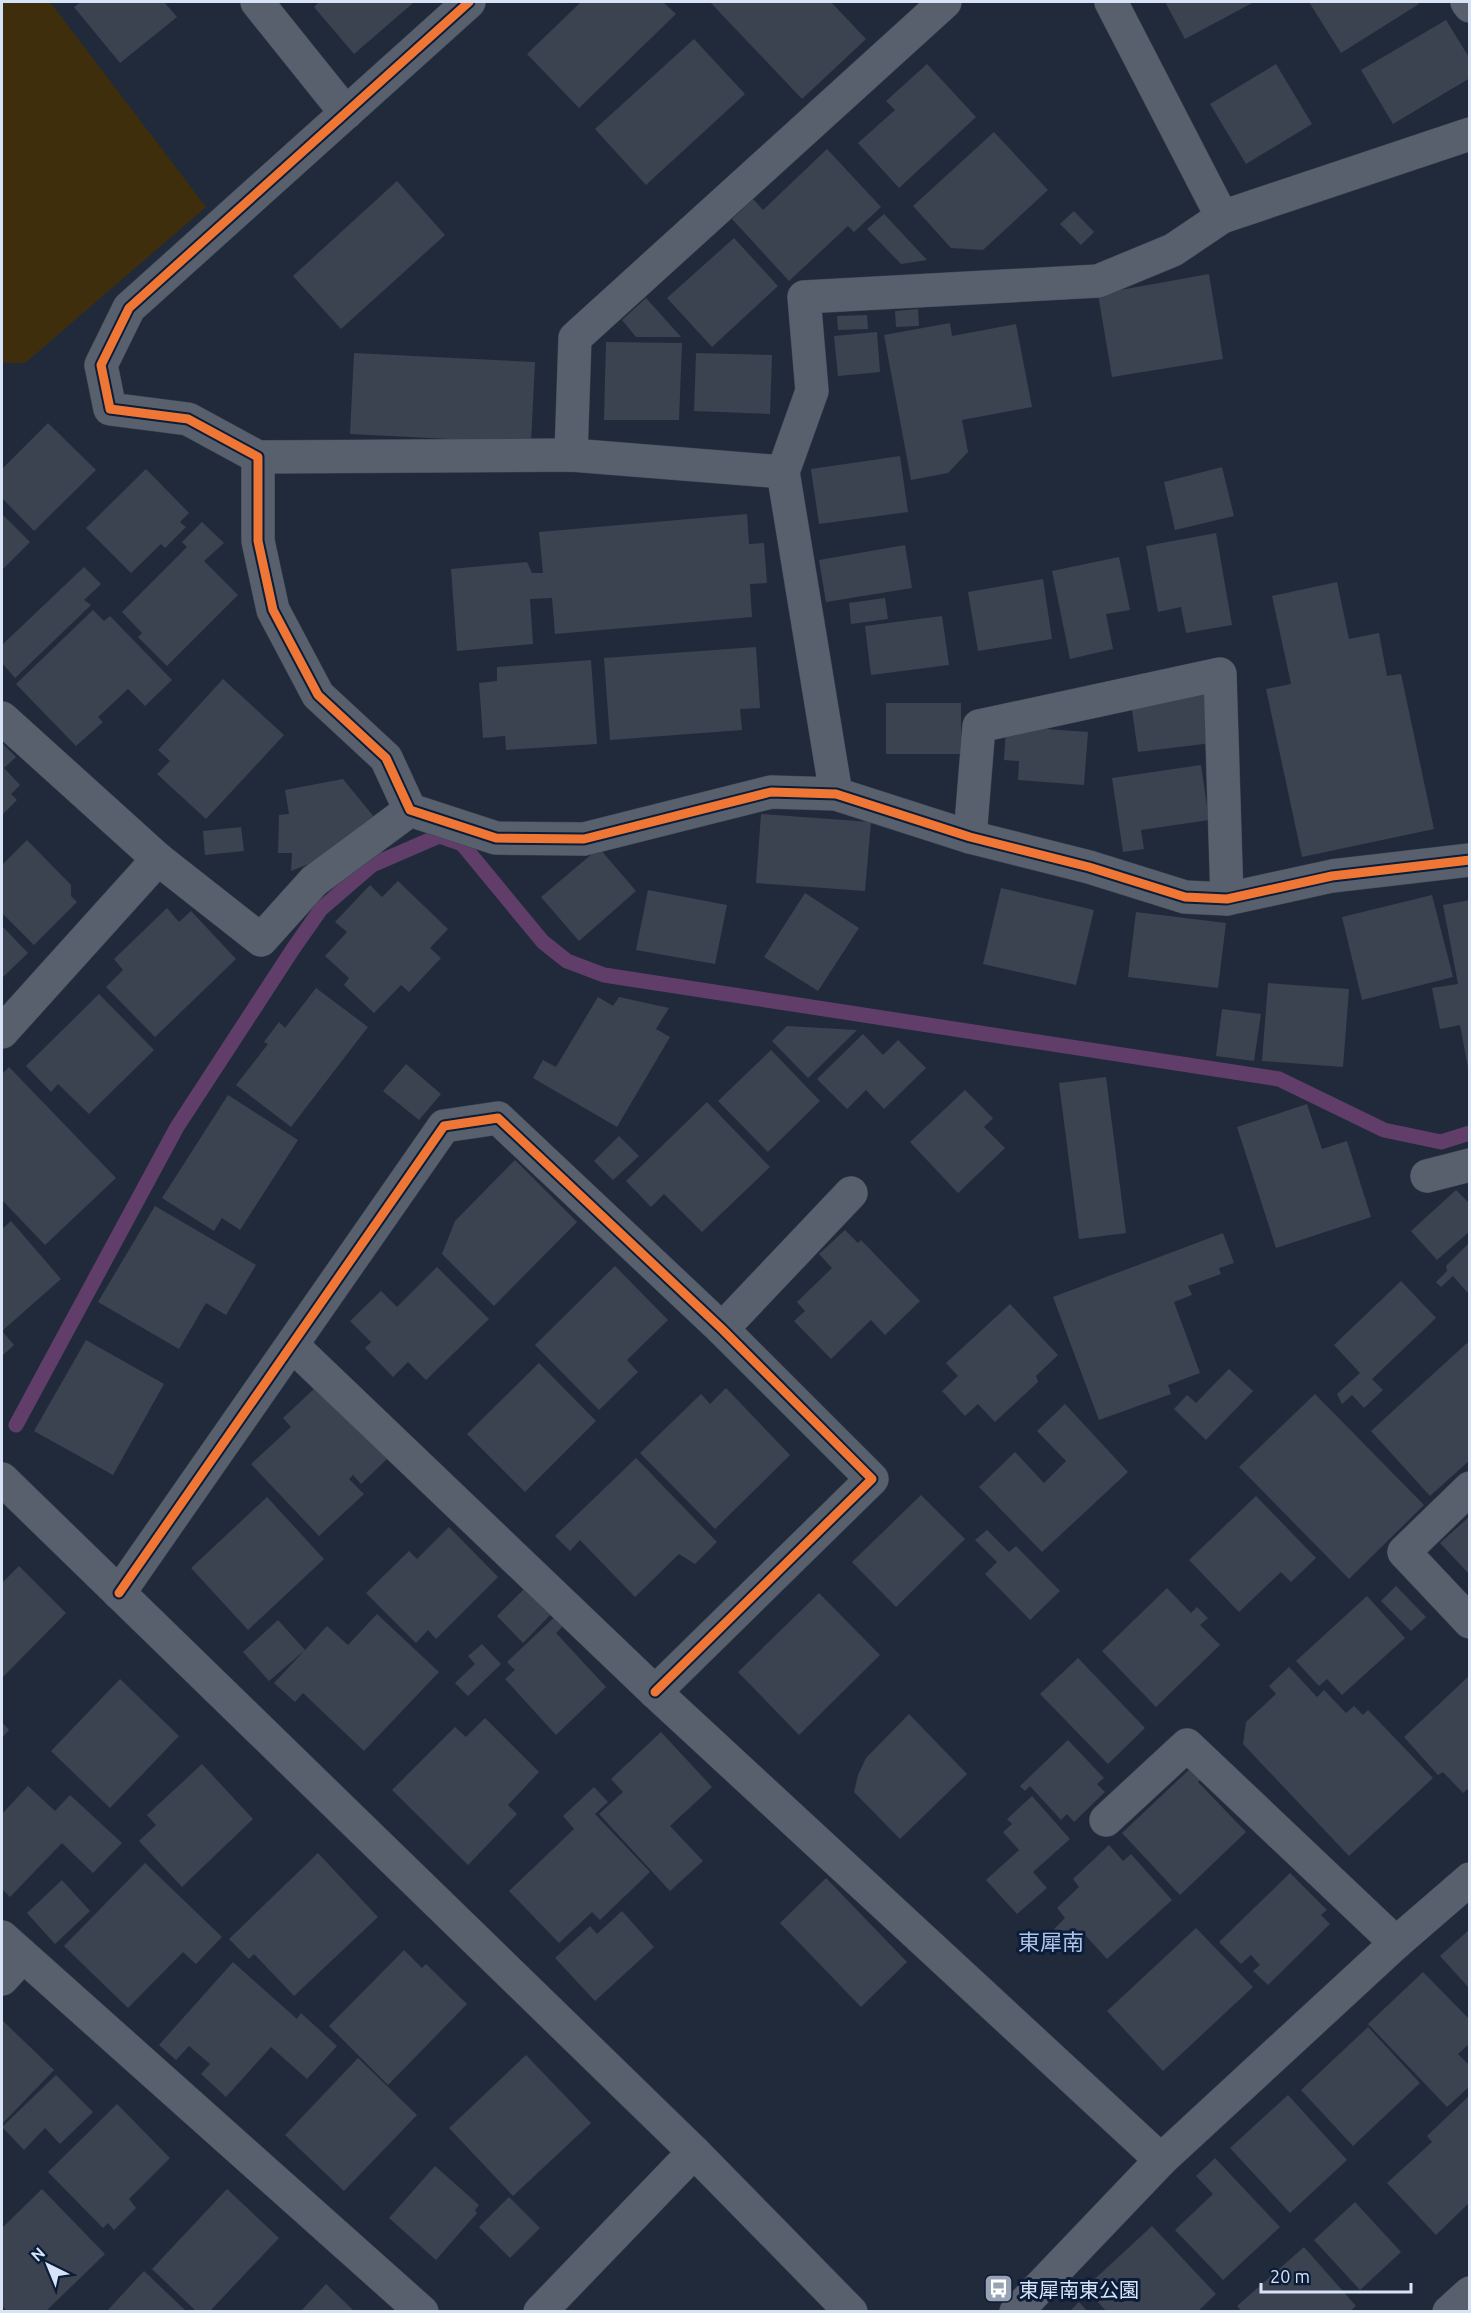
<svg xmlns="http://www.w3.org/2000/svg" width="1471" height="2313" viewBox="0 0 1471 2313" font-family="Ubuntu,'Noto Sans JP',sans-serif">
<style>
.green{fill:#3e2e0c}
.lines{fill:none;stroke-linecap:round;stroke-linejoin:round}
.stream{stroke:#613e6a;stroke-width:15}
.building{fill:#3b4351}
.minor-casing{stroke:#3d4553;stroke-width:34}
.minor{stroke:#58606d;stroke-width:33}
.cycleway-casing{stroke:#0c1d39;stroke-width:13}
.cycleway{stroke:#f07635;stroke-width:9}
.labels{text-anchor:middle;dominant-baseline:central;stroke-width:6;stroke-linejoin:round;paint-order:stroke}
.poi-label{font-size:20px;fill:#d7e3f6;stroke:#0c1d39;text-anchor:start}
.quarter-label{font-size:22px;fill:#acc2e8;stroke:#0c1d39}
</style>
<rect width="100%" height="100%" fill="#202a3a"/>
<!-- green -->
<polygon class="green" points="2,2 50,2 206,207 25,363 2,363"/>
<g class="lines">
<!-- stream -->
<polyline class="stream" points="16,1425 177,1127 293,949 321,909 372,865 439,836 462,844 543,942 567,961 604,975 1279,1079 1384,1130 1441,1142 1470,1133"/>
</g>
<!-- building -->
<g class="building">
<polygon points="81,2 164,2 177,17 120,63 74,7"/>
<polygon points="319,2 412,2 413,3 354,54 314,7"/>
<polygon points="581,2 663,2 676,14 579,108 527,54"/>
<polygon points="710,2 831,2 866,39 802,99"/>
<polygon points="1165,2 1254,2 1185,39"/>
<polygon points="1309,2 1417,2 1419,4 1341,53"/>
<polygon points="1446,20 1470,59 1470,78 1393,124 1361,70"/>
<polygon points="694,39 745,94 646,185 595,129"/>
<polygon points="927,64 976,117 899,188 858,143 895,110 886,101"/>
<polygon points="1276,64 1312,124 1246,164 1210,104"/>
<polygon points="994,132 1048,190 983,250 951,248 913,206"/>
<polygon points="827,149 881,207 854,232 848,226 789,281 732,219 753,199 763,210"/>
<polygon points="397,181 445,235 341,329 293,276"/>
<polygon points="1074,211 1094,232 1081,245 1060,224"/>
<polygon points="884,214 927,260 901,264 867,229"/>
<polygon points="734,238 778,286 712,347 667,298"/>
<polygon points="1209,274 1223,359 1112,377 1098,294"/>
<polygon points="646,298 681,337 636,337 622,320"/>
<polygon points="918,309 919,326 896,327 895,311"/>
<polygon points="867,315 868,329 838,330 837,316"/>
<polygon points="950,323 952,336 1016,324 1032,407 962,420 968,452 948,473 911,480 884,335"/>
<polygon points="877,332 880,372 838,376 834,336"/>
<polygon points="606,342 682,343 679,420 604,420"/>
<polygon points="354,353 535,362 531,443 350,434"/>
<polygon points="696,353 772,355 770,414 694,411"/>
<polygon points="48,423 96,470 34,531 2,498 2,469"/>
<polygon points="900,456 908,512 819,524 811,469"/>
<polygon points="1222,467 1234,516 1175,530 1164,482"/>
<polygon points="146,469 189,513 180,522 186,527 165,548 161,544 131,573 86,528"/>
<polygon points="2,514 30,542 2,570"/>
<polygon points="747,514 749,544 764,543 767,583 750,584 752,617 555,634 552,598 530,599 533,644 457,651 451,569 527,562 532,573 543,573 539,532"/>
<polygon points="202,522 224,543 204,561 238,595 167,666 138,637 142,633 122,612 187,547 182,542"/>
<polygon points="1216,533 1232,625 1186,633 1181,607 1158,612 1146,546"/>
<polygon points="905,545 912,588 826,602 819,560"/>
<polygon points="1119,557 1130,610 1106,614 1113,649 1070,659 1052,571"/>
<polygon points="84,567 101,584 84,600 91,605 15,678 2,663 2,645"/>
<polygon points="1043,579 1052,639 978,651 968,592"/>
<polygon points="1337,582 1349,639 1379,633 1387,676 1401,674 1434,829 1302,857 1266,689 1291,684 1272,596"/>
<polygon points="885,598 888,619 851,624 849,603"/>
<polygon points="93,610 104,621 110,616 172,680 145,706 128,689 98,717 103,722 76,746 16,684"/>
<polygon points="942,616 949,665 871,675 865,626"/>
<polygon points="756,647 760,708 740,709 742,730 610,740 604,658"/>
<polygon points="591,660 597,744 506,750 505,736 483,738 479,683 497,681 497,667"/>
<polygon points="223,679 284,735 206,819 157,774 170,761 158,750"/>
<polygon points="1205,693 1212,743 1138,752 1131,703"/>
<rect x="886" y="703" width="75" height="51"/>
<polygon points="1006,726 1088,732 1084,785 1018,780 1019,761 1004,760"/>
<polygon points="2,743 16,757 4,768 20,785 11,794 17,800 2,815"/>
<polygon points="1201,765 1209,820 1141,830 1144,849 1123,852 1112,778"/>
<polygon points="343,779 374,817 326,857 291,871 292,853 278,853 279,815 289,814 285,790"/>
<polygon points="761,814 871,822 865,891 756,883"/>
<polygon points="241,827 244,851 205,855 203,831"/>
<polygon points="27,840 71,885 71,896 77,902 34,945 2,913 2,865"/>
<polygon points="599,848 636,891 579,941 541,897"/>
<polygon points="398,881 448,929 430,948 441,958 409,992 401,985 374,1013 344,985 349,978 325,956 347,932 335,922 370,885 382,897"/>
<polygon points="1001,888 1094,910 1076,985 983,964"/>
<polygon points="648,890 727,905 715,964 636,950"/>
<polygon points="805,893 859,928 818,991 764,957"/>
<polygon points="1432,895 1453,977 1362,1000 1342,917"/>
<polygon points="1470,900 1470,1068 1468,1068 1460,1025 1440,1029 1432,988 1458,984 1443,905"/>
<polygon points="167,908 179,922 191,911 236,959 155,1037 106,987 123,970 114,959"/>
<polygon points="1136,912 1226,923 1218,988 1128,977"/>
<polygon points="2,926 28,953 2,978"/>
<polygon points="1268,983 1349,989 1343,1067 1262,1061"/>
<polygon points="316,988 368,1027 291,1127 236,1085 268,1044 264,1042 279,1022 285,1028"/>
<polygon points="99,994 154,1050 89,1114 58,1084 51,1092 26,1066"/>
<polygon points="598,997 613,1006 619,997 669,1008 656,1029 670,1037 617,1127 533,1078 543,1060 556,1067"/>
<polygon points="1222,1009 1261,1014 1254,1061 1216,1056"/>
<polygon points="787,1026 857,1030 808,1078 772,1041"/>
<polygon points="863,1034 883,1055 898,1040 926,1068 884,1109 866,1090 847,1109 817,1079"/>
<polygon points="771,1050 820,1101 768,1152 718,1101"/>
<polygon points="406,1064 441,1094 419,1120 383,1091"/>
<polygon points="9,1067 116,1178 45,1245 2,1200 2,1074"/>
<polygon points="1106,1077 1126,1233 1079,1239 1059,1083"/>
<polygon points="965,1090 993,1118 984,1127 1005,1148 958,1193 910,1142"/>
<polygon points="228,1095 298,1140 240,1230 222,1218 214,1231 162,1198"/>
<polygon points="707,1102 770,1167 702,1232 664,1194 651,1207 626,1181"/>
<polygon points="1307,1104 1322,1149 1347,1141 1371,1217 1276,1248 1237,1127"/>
<polygon points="619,1136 639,1156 613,1180 594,1161"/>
<polygon points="515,1160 577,1222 494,1306 442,1254 455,1221"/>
<polygon points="1456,1190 1470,1204 1470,1231 1437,1260 1411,1231"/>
<polygon points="155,1206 256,1265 226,1315 206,1303 179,1349 98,1302"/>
<polygon points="11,1221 61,1279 2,1331 14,1345 2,1356 2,1229"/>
<polygon points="845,1230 858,1243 861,1240 920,1301 885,1335 871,1320 831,1359 794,1321 805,1311 797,1302 832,1268 819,1254"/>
<polygon points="1223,1233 1234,1263 1219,1268 1221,1274 1188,1286 1192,1295 1174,1302 1200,1373 1168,1385 1171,1394 1099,1420 1053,1297"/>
<polygon points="1470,1242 1470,1290 1467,1292 1453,1276 1441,1287 1436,1282 1447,1271 1446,1266"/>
<polygon points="615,1266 668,1320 627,1360 638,1372 599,1410 535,1345"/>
<polygon points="437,1267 489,1319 426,1380 408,1362 393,1377 365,1348 371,1342 350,1321 381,1291 397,1307"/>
<polygon points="1401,1281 1436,1318 1372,1379 1383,1390 1364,1408 1352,1395 1342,1404 1337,1394 1360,1373 1334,1345"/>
<polygon points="1010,1304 1058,1355 1036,1376 1038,1382 995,1422 978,1404 965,1416 942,1391 958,1376 946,1363"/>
<polygon points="86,1340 164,1384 113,1475 34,1431"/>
<polygon points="1467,1343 1470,1346 1470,1460 1430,1496 1371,1431"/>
<polygon points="539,1363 596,1421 525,1492 467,1434"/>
<polygon points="1229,1369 1253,1391 1206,1440 1174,1409 1187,1395 1196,1403"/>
<polygon points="316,1387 388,1458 361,1484 353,1475 349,1479 364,1494 319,1536 251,1464 291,1427 283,1418"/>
<polygon points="726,1388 790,1455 715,1529 640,1453 701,1394 710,1404"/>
<polygon points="1315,1394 1424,1505 1349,1579 1239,1467"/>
<polygon points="1065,1404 1128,1472 1042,1552 979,1487 1015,1452 1044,1483 1066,1461 1037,1431"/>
<polygon points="636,1458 717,1542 695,1564 679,1554 635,1597 580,1540 570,1551 555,1536"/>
<polygon points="921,1495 965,1539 896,1607 852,1562"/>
<polygon points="1256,1496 1316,1558 1291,1582 1281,1572 1239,1612 1189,1560"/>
<polygon points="267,1497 324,1559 248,1630 191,1568"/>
<polygon points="1470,1516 1470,1575 1440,1543"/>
<polygon points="449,1527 498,1577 436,1639 428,1630 416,1643 366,1593 409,1551 417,1559"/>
<polygon points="987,1530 1009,1552 1016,1546 1060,1591 1030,1620 985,1574 997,1562 975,1540"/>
<polygon points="19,1566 66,1613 2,1678 2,1583"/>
<polygon points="530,1583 556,1609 523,1643 497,1616"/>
<polygon points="1396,1586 1426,1617 1411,1631 1381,1601"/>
<polygon points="1167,1588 1191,1613 1197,1607 1208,1618 1200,1625 1220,1645 1156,1707 1102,1651"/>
<polygon points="819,1593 880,1655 799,1735 738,1672"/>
<polygon points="1367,1596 1405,1638 1342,1695 1327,1679 1319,1686 1296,1661"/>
<polygon points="561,1611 569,1620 556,1633 606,1687 556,1735 505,1679 515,1670 507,1662"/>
<polygon points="377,1614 439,1672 364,1751 303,1693 295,1702 274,1683 305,1650 269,1681 243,1652 278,1620 305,1650 327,1626 348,1645"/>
<polygon points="482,1644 501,1664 468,1696 455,1683 475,1664 468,1656"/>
<polygon points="1078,1658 1145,1728 1108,1764 1040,1694"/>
<polygon points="1289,1667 1317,1697 1324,1690 1346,1713 1354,1706 1363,1715 1368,1710 1433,1778 1349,1856 1243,1744 1246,1722 1276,1694 1269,1686"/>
<polygon points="1470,1675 1470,1787 1463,1793 1443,1772 1438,1775 1404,1737"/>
<polygon points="120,1679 179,1736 110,1808 51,1751"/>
<polygon points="909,1714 967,1774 900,1839 854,1792 858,1775 866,1758"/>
<polygon points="485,1718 539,1772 508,1805 517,1814 468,1865 392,1790 455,1727 466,1737"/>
<polygon points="2,1722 9,1730 2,1738"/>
<polygon points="661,1732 712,1787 670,1826 703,1861 670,1891 599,1814 623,1792 611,1779"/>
<polygon points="1068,1740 1104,1778 1097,1784 1105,1792 1074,1822 1067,1814 1061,1820 1030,1786 1025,1791 1020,1786"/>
<polygon points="202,1764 253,1819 182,1887 139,1841 156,1825 147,1815"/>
<polygon points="1194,1765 1204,1776 1198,1782 1246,1832 1180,1895 1122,1833"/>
<polygon points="28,1786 55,1811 70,1795 122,1843 93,1873 62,1843 10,1897 2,1889 2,1814"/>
<polygon points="594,1787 608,1802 595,1814 650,1872 600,1920 592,1912 559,1943 509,1891 574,1829 563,1816"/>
<polygon points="1032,1796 1070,1839 1033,1872 1047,1888 1017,1914 986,1880 1019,1850 1003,1832 1012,1824 1007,1819"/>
<polygon points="1109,1845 1123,1861 1131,1854 1172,1900 1107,1959 1086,1936 1072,1948 1054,1929 1065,1918 1057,1908 1079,1887 1073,1879"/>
<polygon points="318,1853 378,1917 294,1996 254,1954 249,1959 229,1939"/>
<polygon points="145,1863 222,1937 196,1964 183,1952 128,2008 64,1946"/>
<polygon points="1290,1873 1327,1910 1321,1915 1330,1924 1268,1985 1253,1971 1260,1965 1251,1955 1241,1964 1219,1942"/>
<polygon points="826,1878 907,1962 861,2007 780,1923"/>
<polygon points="62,1880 90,1911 55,1944 27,1913"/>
<polygon points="622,1911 654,1947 595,2001 555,1958 590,1926 597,1934"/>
<polygon points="1196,1928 1253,1987 1163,2071 1107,2011"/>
<polygon points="1470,1929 1470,1989 1440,1956"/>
<polygon points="404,1950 422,1968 426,1964 467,2004 388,2085 329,2026"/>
<polygon points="233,1962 297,2019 301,2013 337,2046 307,2079 271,2047 226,2097 201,2074 210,2064 189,2046 176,2060 159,2045"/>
<polygon points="1423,1972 1470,2020 1470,2043 1458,2054 1470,2066 1470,2086 1447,2107 1368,2024"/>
<polygon points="2,2020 54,2070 2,2124"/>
<polygon points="1368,2027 1420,2083 1353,2146 1301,2090"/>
<polygon points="526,2055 591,2123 513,2196 449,2128"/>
<polygon points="358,2058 417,2115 344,2191 285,2135"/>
<polygon points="56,2075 93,2112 60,2144 45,2128 24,2150 2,2127"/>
<polygon points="1288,2095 1347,2160 1290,2213 1230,2148"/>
<polygon points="1470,2095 1470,2202 1436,2235 1387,2183 1432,2142 1427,2136"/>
<polygon points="117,2104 170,2158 129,2199 136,2208 114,2230 108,2223 103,2228 48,2172"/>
<polygon points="1215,2158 1280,2227 1223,2280 1175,2230 1213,2194 1196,2176"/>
<polygon points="435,2166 479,2205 475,2210 477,2213 436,2260 389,2218"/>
<polygon points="42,2189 105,2254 45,2312 7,2312 2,2305 2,2228"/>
<polygon points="227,2189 279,2238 209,2312 197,2312 152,2269"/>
<polygon points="509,2197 540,2228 510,2258 479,2227"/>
<polygon points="1355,2202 1401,2252 1360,2290 1314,2240"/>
<polygon points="1152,2226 1216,2294 1197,2312 1107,2312 1085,2288"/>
<polygon points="1304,2247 1356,2306 1349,2312 1242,2312 1237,2306"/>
<polygon points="144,2271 187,2312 106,2312"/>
<polygon points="326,2284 355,2312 300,2312"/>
<polygon points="1079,2302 1088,2312 1069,2312"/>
</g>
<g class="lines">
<defs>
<g id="minor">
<polyline points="257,2 346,113"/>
<polyline points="469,2 129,308 101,365 110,409 188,419 258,457 258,541 273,610 318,695 386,758 410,810 496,838 584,839 771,792 836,794 970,837 1089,867 1185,897 1227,899 1332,876 1470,860"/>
<polyline points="1111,2 1222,217 1470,134"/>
<polyline points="1467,2 1470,6"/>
<polyline points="571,455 575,338 945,2"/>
<polyline points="258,457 571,455 783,472 812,391 804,297 1098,281 1173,250 1222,217"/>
<polyline points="783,472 836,794"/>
<polyline points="2,718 158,859 261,940 314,881 410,810"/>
<polyline points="970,837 979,726 1220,674 1227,899"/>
<polyline points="2,1032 158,859"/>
<polyline points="1427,1176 1470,1165"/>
<polyline points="722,1329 851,1193"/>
<polyline points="293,1346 655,1692 1161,2160"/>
<polyline points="2,1479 694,2152 851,2312"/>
<polyline points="1470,1488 1404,1552 1470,1622"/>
<polyline points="119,1593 444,1126 498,1118 722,1329 872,1479 655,1692"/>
<polyline points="1106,1820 1187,1745 1396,1943"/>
<polyline points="2,1937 422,2312"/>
<polyline points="2,1979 22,1957"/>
<polyline points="540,2312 694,2152"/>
<polyline points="1016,2312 1161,2160 1396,1943 1470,1879"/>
<polyline points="1449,2312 1470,2293"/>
</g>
</defs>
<!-- minor casing -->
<use href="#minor" class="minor-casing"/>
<!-- minor -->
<use href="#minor" class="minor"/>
<defs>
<g id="cycleway">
<polyline points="469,2 129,308 101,365 110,409 188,419 258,457 258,541 273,610 318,695 386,758 410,810 496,838 584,839 771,792 836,794 970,837 1089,867 1185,897 1227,899 1332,876 1470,860"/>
<polyline points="119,1593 444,1126 498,1118 722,1329 872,1479 655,1692"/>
</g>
</defs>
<!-- cycleway casing -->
<use href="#cycleway" class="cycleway-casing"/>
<!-- cycleway -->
<use href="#cycleway" class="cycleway"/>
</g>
<!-- icons -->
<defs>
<symbol id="bus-square" viewBox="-11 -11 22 22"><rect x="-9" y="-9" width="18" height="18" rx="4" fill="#97a2b4" stroke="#0c1d39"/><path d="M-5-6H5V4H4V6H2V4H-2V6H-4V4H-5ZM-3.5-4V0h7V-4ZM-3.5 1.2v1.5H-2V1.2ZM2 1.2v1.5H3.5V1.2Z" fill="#fff"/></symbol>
</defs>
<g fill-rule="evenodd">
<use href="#bus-square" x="982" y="2272" width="33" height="33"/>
</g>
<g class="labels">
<!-- poi labels -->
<g class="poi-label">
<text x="1019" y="2289">東犀南東公園</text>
</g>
<!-- quarter labels -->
<g class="quarter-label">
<text x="1051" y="1941">東犀南</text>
</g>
</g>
<!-- border -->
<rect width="1471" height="2313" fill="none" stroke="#d7e3f6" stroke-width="6"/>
<!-- north arrow -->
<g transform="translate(48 2265) rotate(317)" stroke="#0c1d39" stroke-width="4.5" paint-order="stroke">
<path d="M0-4.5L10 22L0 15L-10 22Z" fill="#d7e3f6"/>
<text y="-9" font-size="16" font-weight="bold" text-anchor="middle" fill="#d7e3f6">N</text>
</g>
<!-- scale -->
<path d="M1261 2283v9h150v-9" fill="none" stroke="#d7e3f6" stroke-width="3"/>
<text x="1270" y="2283" font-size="18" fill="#d7e3f6" stroke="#0c1d39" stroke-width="4.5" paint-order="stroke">20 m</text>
</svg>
